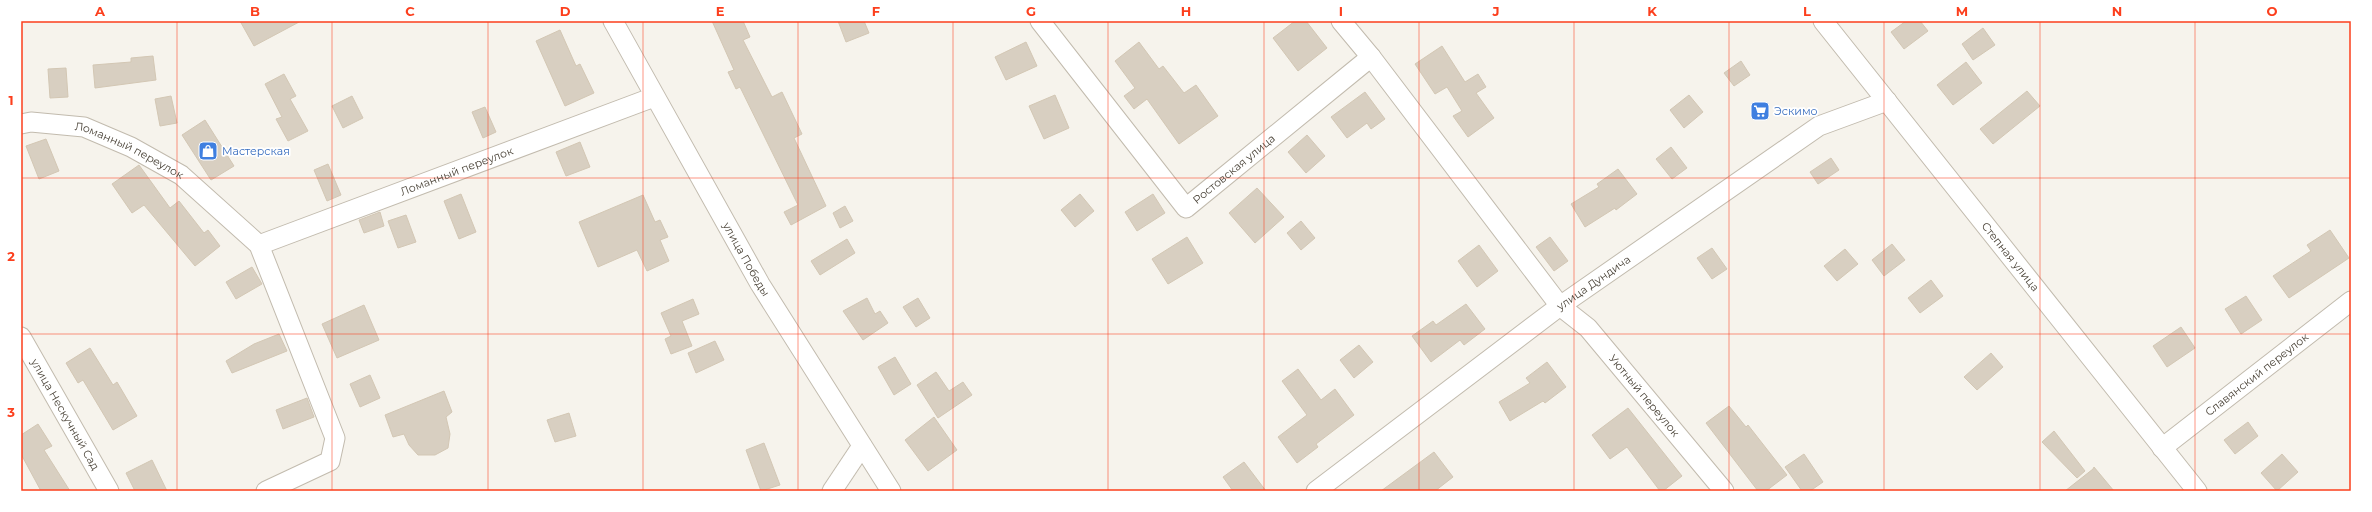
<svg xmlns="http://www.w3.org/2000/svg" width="2372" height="512" viewBox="0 0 2372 512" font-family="Montserrat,sans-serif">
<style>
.building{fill:#d8cfc1;stroke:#d3c7b4}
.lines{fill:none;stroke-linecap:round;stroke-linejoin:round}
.minor-casing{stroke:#c2bbae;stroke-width:21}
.minor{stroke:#fff;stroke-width:19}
.grid{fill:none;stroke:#fc3f1d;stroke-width:1;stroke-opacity:0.55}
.labels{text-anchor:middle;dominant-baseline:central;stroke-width:3.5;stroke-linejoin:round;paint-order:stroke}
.shop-label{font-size:11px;fill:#366cbe;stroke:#fff;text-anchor:start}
.street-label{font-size:11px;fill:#4b4439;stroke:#fff}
.neatline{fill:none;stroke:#fc3f1d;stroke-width:1.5}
.grid-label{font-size:13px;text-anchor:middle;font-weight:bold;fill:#fc3f1d}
</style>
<rect width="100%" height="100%" fill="#f6f3ec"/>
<!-- building -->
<g class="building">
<polygon points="240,21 301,21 254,46"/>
<polygon points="712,21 743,21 750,37 743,40 772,97 782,92 802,134 794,138 826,206 791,225 784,212 798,205 740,87 736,89 728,72 734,70"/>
<polygon points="838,21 864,21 869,33 846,42"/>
<polygon points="1295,21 1306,21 1327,48 1298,71 1273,38"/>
<polygon points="1906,21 1920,21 1928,31 1904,49 1891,32"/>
<polygon points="1983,28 1995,45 1973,60 1962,44"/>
<polygon points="560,30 576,66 580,64 594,93 565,106 536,41"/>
<polygon points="1026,42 1037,66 1006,80 995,57"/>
<polygon points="1139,42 1159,69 1163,66 1184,93 1196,85 1218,116 1179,144 1147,99 1134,109 1124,96 1135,88 1115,61"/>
<polygon points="1442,46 1465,82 1478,74 1486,87 1476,93 1494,118 1468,137 1453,116 1462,111 1447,87 1435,94 1415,64"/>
<polygon points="153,56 156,80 95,88 93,65 131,62 131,58"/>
<polygon points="1741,61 1750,75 1734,86 1724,73"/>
<polygon points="1966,62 1982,83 1953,105 1937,85"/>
<polygon points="66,68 68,97 50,98 48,69"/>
<polygon points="284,74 296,96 290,99 308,131 288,141 276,119 282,117 265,84"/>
<polygon points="2027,91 2040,106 1993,144 1980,129"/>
<polygon points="1365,92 1385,119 1371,129 1367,123 1347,138 1331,117"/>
<polygon points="1055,95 1069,128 1044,139 1029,106"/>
<polygon points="1689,95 1703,112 1684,128 1670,110"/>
<polygon points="171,96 177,123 160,126 155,99"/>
<polygon points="352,96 363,118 343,128 332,106"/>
<polygon points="485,107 496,132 483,138 472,112"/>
<polygon points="205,120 234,166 211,180 182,135"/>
<polygon points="1307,135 1325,156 1306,173 1288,152"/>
<polygon points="46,139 59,171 39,179 26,146"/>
<polygon points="580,142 590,167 566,176 556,152"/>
<polygon points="1671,147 1687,168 1672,179 1656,159"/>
<polygon points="1831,158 1839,170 1818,184 1810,172"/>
<polygon points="328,164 341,195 327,201 314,170"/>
<polygon points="139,165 170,208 179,201 204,233 208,230 220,246 195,266 144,205 132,213 112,184"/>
<polygon points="1618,169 1637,194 1616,210 1615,208 1585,227 1571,204 1599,187 1597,184"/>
<polygon points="1257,188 1284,217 1255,243 1229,213"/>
<polygon points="461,194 476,232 459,239 444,201"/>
<polygon points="1080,194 1094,211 1075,227 1061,210"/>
<polygon points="1153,194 1165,213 1137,231 1125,212"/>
<polygon points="643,195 655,222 660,220 668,237 660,240 669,261 647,271 637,250 598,267 579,222"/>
<polygon points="845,206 853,221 840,228 833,213"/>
<polygon points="380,212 384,226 364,233 359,220"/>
<polygon points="406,215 416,242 398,248 388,221"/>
<polygon points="1301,221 1315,238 1301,250 1287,233"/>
<polygon points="2330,230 2349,258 2289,298 2273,276 2311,251 2307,245"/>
<polygon points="1187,237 1203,263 1168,284 1152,259"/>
<polygon points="1550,237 1568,261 1554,271 1536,247"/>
<polygon points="847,239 855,253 820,275 811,261"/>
<polygon points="1892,244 1905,260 1884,276 1872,260"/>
<polygon points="1479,245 1498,271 1477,287 1458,261"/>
<polygon points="1712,248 1727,269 1712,279 1697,258"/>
<polygon points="1845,249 1858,264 1837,281 1824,266"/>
<polygon points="252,267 262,284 236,299 226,282"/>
<polygon points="1931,280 1943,296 1920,313 1908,298"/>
<polygon points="2246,296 2262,320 2241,334 2225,309"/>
<polygon points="867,298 875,314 880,311 888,323 863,340 843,311"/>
<polygon points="918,298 930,318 916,327 903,307"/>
<polygon points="693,299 699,314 682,321 692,346 671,354 665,339 671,336 661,313"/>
<polygon points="1466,304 1485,329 1464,345 1460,340 1431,362 1412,336 1433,321 1436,325"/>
<polygon points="364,305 379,340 337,358 322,324"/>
<polygon points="2181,327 2195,348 2167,367 2153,346"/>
<polygon points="279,334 287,351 232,373 226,361 254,344"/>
<polygon points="715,341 724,360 696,373 688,353"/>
<polygon points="1359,345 1373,362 1354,378 1340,360"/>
<polygon points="90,348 113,385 117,382 137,416 113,430 83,380 78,383 66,363"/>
<polygon points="1991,353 2003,367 1977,390 1964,377"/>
<polygon points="895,357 911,384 894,395 878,367"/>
<polygon points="1547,362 1566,387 1545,403 1543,401 1510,421 1499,402 1530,383 1526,378"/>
<polygon points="1298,369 1321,400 1335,389 1354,415 1316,444 1318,447 1297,463 1278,437 1307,415 1282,381"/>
<polygon points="936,372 949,391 963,382 972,395 938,418 917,385"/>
<polygon points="370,375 380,398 360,407 350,384"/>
<polygon points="444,391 452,412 446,417 450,434 448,448 435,455 418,455 409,445 404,434 393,437 385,415"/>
<polygon points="307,398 314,417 283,429 276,410"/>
<polygon points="1729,406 1746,427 1748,425 1787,475 1766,491 1758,491 1706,423"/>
<polygon points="1628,408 1682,476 1663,491 1660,491 1627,447 1610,459 1592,435"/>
<polygon points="569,413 576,436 555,442 547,420"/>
<polygon points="934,417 957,450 928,471 905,440"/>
<polygon points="2248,422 2258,436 2235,454 2224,440"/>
<polygon points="38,424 52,446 44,450 70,491 41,491 21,454 21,435"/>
<polygon points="2054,431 2085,471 2077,478 2042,442"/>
<polygon points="764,443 780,485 761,491 746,450"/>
<polygon points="1434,452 1453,477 1435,491 1381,491"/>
<polygon points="1804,454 1823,482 1810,491 1802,491 1785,467"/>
<polygon points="2282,454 2298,472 2277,491 2261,473"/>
<polygon points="152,460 167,491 135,491 126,473"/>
<polygon points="1244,462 1266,491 1233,491 1223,477"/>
<polygon points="2094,467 2114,491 2065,491 2093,469"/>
</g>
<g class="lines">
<defs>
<g id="minor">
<path id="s1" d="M 613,21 L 760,284 L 891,491"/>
<path id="s2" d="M 1040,21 L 1186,208 L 1371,57"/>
<path id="s3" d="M 1341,21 L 1371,57 L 1560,306 L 1588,328 L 1724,491"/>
<path id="s4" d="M 1823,21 L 2197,491"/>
<path id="s5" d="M 21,124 L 31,122 L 84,127 L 131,147 L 181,175 L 259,245 L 335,438 L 330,461 L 266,491"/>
<path id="s6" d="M 259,245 L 654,97"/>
<path id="s7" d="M 21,337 L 109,491"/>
<path id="s8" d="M 2162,448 L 2351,301"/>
<polyline points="832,491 862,446"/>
<path id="s9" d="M 1316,491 L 1560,306 L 1819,126 L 1887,101"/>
</g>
</defs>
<!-- minor casing -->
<use href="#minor" class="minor-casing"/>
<!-- minor -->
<use href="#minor" class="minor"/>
</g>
<!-- grid -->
<path class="grid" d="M 177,21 L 177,491M 332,21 L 332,491M 488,21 L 488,491M 643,21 L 643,491M 798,21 L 798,491M 953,21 L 953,491M 1108,21 L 1108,491M 1264,21 L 1264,491M 1419,21 L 1419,491M 1574,21 L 1574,491M 1729,21 L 1729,491M 1884,21 L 1884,491M 2040,21 L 2040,491M 2195,21 L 2195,491M 21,178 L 2351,178M 21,334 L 2351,334"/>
<!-- icons -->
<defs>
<symbol id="supermarket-square" viewBox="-11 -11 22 22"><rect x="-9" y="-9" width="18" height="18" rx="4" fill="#3f7fe0" stroke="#fff"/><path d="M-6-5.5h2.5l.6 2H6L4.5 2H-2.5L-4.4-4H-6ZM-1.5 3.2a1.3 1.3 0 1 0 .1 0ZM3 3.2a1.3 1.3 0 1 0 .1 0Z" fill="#fff"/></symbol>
<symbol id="shop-square" viewBox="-11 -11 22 22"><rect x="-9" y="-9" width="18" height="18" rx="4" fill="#3f7fe0" stroke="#fff"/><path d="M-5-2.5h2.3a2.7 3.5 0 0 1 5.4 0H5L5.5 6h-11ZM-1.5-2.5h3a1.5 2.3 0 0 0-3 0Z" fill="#fff"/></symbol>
</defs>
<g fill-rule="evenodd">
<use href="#supermarket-square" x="1749" y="100" width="22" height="22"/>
<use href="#shop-square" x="197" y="140" width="22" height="22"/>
</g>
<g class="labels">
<!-- shop labels -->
<g class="shop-label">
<text x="1774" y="111">Эскимо</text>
<text x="222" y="151">Мастерская</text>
</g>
<!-- street labels -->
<g class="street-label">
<text stroke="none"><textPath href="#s5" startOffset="114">Ломанный переулок</textPath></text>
<text stroke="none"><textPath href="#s2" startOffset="299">Ростовская улица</textPath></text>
<text stroke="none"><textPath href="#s6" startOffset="211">Ломанный переулок</textPath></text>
<text stroke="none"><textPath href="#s4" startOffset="301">Степная улица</textPath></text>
<text stroke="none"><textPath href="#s1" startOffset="273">улица Победы</textPath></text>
<text stroke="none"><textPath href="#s9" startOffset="347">улица Дундича</textPath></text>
<text stroke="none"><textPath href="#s8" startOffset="120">Славянский переулок</textPath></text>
<text stroke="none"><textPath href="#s3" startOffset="483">Уютный переулок</textPath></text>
<text stroke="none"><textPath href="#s7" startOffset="89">улица Нескучный Сад</textPath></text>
</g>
</g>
<!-- border -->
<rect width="2372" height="512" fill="none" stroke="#ffffff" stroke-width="44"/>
<rect x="22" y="22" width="2328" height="468" class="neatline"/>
<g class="grid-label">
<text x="100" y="16">A</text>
<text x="255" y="16">B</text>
<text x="410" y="16">C</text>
<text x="565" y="16">D</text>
<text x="720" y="16">E</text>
<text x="876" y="16">F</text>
<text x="1031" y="16">G</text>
<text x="1186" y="16">H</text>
<text x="1341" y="16">I</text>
<text x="1496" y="16">J</text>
<text x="1652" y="16">K</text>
<text x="1807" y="16">L</text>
<text x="1962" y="16">M</text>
<text x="2117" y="16">N</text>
<text x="2272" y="16">O</text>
<text x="11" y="105">1</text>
<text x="11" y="261">2</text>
<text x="11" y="417">3</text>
</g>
</svg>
